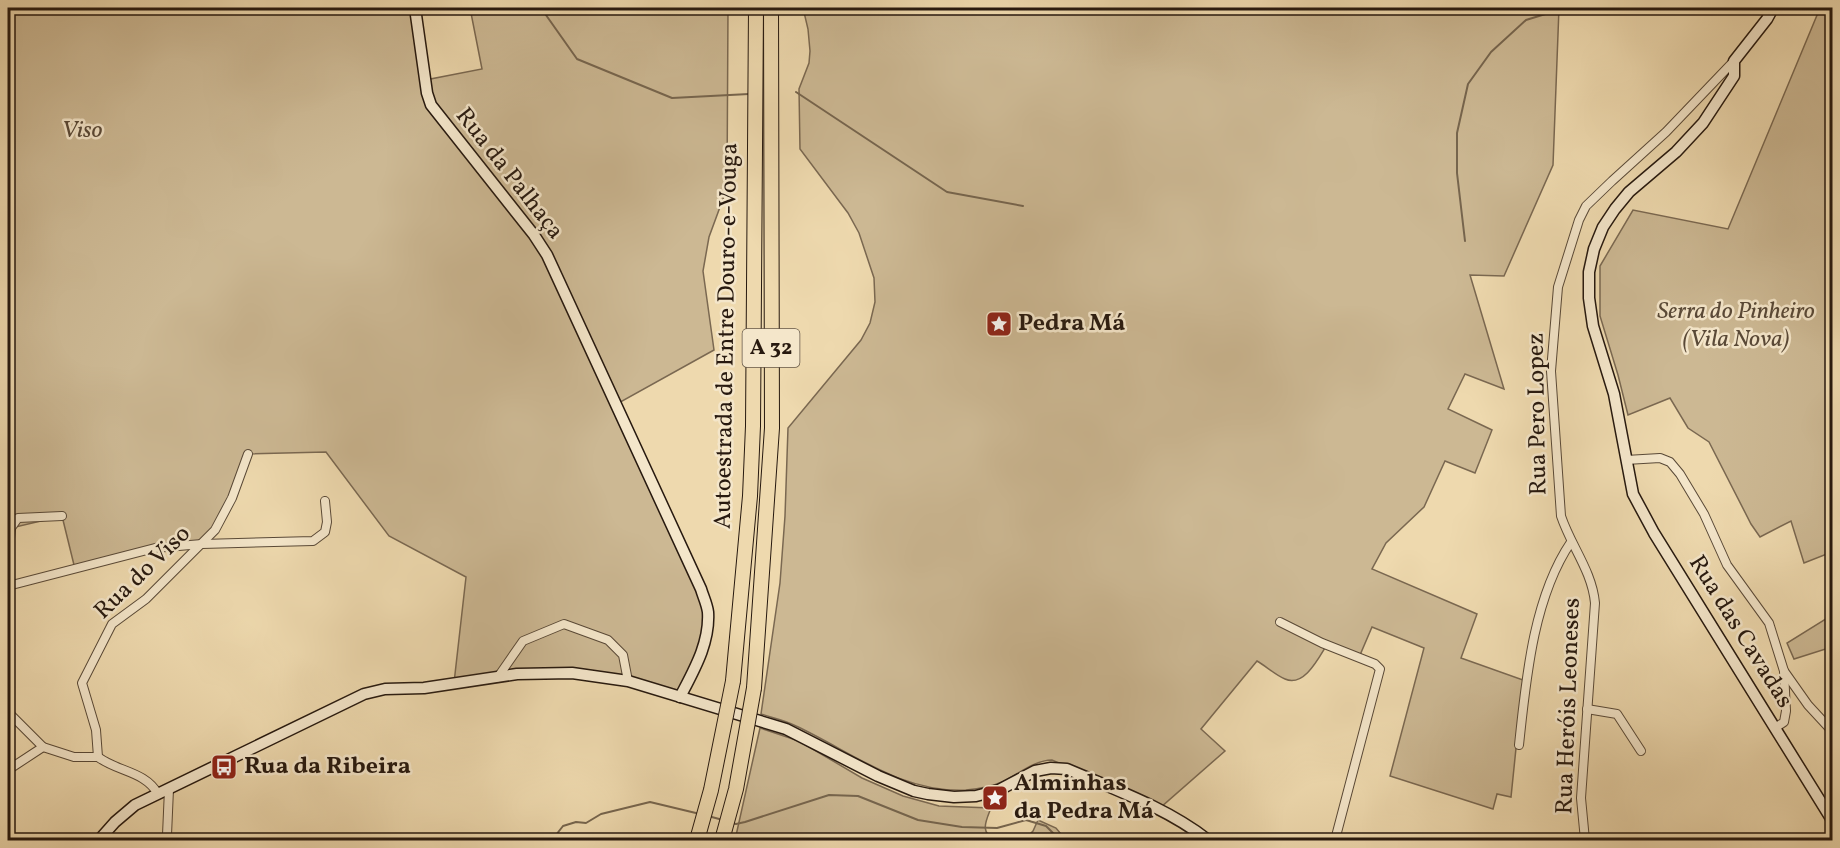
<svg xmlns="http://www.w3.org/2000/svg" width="1840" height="848" viewBox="0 0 1840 848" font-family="Vollkorn,serif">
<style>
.green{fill:#ccb893;stroke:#7a6851;stroke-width:1.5}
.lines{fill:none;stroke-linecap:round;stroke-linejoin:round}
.stream{stroke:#76654e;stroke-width:2}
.street-casing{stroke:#594937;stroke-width:10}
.secondary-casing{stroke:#27190f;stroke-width:13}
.highway-casing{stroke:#27190f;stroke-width:16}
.street{stroke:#f4e6ca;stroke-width:8}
.secondary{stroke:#f4e6ca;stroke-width:10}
.highway{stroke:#eed9ae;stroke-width:14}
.highway-bridge-casing{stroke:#27190f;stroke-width:16;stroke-linecap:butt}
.highway-bridge{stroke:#eed9ae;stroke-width:14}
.labels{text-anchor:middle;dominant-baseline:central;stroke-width:5;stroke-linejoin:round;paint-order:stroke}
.shield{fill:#f4e6ca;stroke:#645647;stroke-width:1.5}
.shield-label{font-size:22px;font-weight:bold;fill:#27190f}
.park-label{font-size:24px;font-style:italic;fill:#594937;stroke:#f4e6ca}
.street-label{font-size:24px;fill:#27190f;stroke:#f4e6ca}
.poi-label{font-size:24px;font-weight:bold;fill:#27190f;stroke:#f4e6ca;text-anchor:start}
</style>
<rect width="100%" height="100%" fill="#eed9ae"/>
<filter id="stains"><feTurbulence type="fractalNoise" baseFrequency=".00333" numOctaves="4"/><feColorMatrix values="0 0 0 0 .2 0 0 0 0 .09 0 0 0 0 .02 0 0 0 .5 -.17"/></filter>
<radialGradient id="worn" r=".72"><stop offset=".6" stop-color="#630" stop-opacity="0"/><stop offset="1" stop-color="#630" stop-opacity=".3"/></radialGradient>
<!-- green -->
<g class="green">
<polygon points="8,8 412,8 425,80 482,69 470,8 728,8 727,188 709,237 703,271 714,350 613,406 701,589 706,636 680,697 572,673 454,683 466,577 389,536 326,452 248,454 232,498 202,544 155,548 75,569 62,516 11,528 8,555"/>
<path d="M 803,8 L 1559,8 L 1553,165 L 1504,276 L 1470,275 L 1504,389 L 1465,374 L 1448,409 L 1492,430 L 1475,473 L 1445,461 L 1424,507 L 1386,543 L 1372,569 L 1477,614 L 1461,658 L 1523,680 L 1511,797 L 1497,794 L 1493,809 L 1390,776 L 1424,648 L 1372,627 L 1360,655 L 1328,643 C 1320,655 1305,688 1285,679 C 1275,675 1266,666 1257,661 L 1201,729 L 1225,751 L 1161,807 L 1052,760 C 1035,760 1017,775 1002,782 C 991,787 978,789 966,790 C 901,793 852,752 796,726 C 785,720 773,718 761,714 L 780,583 L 785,516 L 788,428 L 861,340 L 870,323 L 875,302 L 874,278 L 859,233 L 848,213 L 800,149 L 799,89 L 809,63 L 810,51 L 808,29 Z"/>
<polygon points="1820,8 1832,8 1832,552 1804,563 1791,521 1760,537 1751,524 1709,442 1688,428 1670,398 1628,415 1618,375 1600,316 1600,266 1633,210 1728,229"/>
<polygon points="1832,615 1832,647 1794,659 1787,643"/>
<path d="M 760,728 L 799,741 L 862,778 L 903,796 L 939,806 L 991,808 C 986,821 979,833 996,840 L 1030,834 L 1033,831 L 1038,820 L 1056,828 L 1066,840 L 735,840 Z"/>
</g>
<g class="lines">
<!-- stream -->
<g class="stream">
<polyline points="541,8 577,59 672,98 749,94"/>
<polyline points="796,92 947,192 1023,206"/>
<polyline points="1465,241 1457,173 1457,133 1468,84 1491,52 1526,20 1565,8"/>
<polyline points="708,816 723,820"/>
<polyline points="731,823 736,824 745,822 829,795 858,796 918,820 962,827 997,828 1026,820 1046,826 1055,835 1057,840"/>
<polyline points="552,840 563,826 576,822 586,823 601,814 650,802 700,814"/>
</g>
<defs>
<g id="street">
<polyline points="1626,460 1660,458 1670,462 1680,474 1704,514 1727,565 1769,623 1784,671 1808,705 1832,731"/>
<polyline points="8,559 11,528 18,518 62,516"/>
<polyline points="8,586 155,548 202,544 313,541 325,532 327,522 325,501"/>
<polyline points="1280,622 1322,643 1375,664 1380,669 1335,840"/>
<polyline points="498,677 523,641 564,624 608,640 623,655 628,681"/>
<polyline points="1587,709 1617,714 1641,751"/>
<polyline points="8,712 43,747 74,757 98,757"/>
<polyline points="1775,728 1784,722 1786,711 1784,671"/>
<path d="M 1519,745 C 1526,680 1533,598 1571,542"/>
<polyline points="8,770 43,747"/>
<polyline points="169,789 167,835 170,840"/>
<path d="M 158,794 C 145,771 118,772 98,757 L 96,730 L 82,683 L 112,624 L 146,599 L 215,530 L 232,498 L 248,454"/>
<path d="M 1585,840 L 1581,798 L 1595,603 C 1592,571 1571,546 1561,516 L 1551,371 L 1558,287 L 1579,220 L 1586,206 L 1612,181 L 1666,132 L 1734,61"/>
</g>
<g id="secondary">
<path d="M 415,8 L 427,93 L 431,105 L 534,235 L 547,255 L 701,589 C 703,596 707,604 708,612 C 710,643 694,670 680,697"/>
<polyline points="1773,8 1767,19 1734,61 1734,76 1703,123 1676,152 1629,192 1615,209 1603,227 1594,249 1589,272 1589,298 1593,326 1614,394 1633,494 1654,533 1832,820"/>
<path d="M 99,840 L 115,822 L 135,805 L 364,694 L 385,689 L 424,688 L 517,674 L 572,673 L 628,681 L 786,729 L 878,776 L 914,791 L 928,794 L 954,797 L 976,796 L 999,790 L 1035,771 L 1051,768 L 1067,769 C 1116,790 1167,808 1208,840"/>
</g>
<g id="highway">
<polyline points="733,681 750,496 753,426 756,8"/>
<polyline points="754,688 772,428 771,8"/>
</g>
</defs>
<!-- street casing -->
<use href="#street" class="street-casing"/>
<!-- secondary casing -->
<use href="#secondary" class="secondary-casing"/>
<!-- highway casing -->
<use href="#highway" class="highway-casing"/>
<!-- street -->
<use href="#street" class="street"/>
<!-- secondary -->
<use href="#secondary" class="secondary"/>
<!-- highway -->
<use href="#highway" class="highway"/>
<defs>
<g id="highway-bridge">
<polyline points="697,840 711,790 733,681"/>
<polyline points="722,840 736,789 754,688"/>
</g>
</defs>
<!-- highway-bridge casing -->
<use href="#highway-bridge" class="highway-bridge-casing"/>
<!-- highway-bridge -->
<use href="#highway-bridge" class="highway-bridge"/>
</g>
<!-- icons -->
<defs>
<symbol id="sight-square" viewBox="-11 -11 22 22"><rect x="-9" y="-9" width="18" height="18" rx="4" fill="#8f2418" stroke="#f4e6ca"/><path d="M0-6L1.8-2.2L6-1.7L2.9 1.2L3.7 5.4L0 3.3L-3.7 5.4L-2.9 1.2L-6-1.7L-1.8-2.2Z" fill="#fff"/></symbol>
<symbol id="bus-square" viewBox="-11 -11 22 22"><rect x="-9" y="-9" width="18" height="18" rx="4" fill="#8f2418" stroke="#f4e6ca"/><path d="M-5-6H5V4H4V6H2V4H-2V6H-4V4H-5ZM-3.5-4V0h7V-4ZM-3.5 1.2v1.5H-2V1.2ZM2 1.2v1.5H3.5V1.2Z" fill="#fff"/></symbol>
</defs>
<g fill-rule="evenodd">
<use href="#sight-square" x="984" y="309" width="30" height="30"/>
<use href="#bus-square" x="209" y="752" width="30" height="30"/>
<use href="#sight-square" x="980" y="783" width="30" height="30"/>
</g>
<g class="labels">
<!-- shield labels -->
<rect class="shield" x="742.5" y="329" width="57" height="38" rx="4.5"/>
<g class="shield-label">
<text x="771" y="348">A 32</text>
</g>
<!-- park labels -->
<g class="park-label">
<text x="82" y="131">Viso</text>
<text x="1736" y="312">Serra do Pinheiro<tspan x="1736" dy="28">(Vila Nova)</tspan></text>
</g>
<!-- street labels -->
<g class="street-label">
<text transform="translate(509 174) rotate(52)">Rua da Palhaça</text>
<text transform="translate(727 336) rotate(-89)">Autoestrada de Entre Douro-e-Vouga</text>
<text transform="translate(1538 414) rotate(-91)">Rua Pero Lopez</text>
<text transform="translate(143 573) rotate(-44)">Rua do Viso</text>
<text transform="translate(1740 632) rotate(58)">Rua das Cavadas</text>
<text transform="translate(1569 706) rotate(-88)">Rua Heróis Leoneses</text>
</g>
<!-- poi labels -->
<g class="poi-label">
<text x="1018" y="324">Pedra Má</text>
<text x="244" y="767">Rua da Ribeira</text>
<text x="1014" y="784">Alminhas<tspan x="1014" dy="28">da Pedra Má</tspan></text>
</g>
</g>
<!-- margin -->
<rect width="1840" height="848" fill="none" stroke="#eed9ae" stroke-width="30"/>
<rect x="9" y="9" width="1822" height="830" fill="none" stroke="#27190f" stroke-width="3"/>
<rect x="15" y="15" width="1810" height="818" fill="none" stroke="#27190f" stroke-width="1.5"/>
<rect width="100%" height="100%" filter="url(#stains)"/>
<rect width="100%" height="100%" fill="url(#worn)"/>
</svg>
